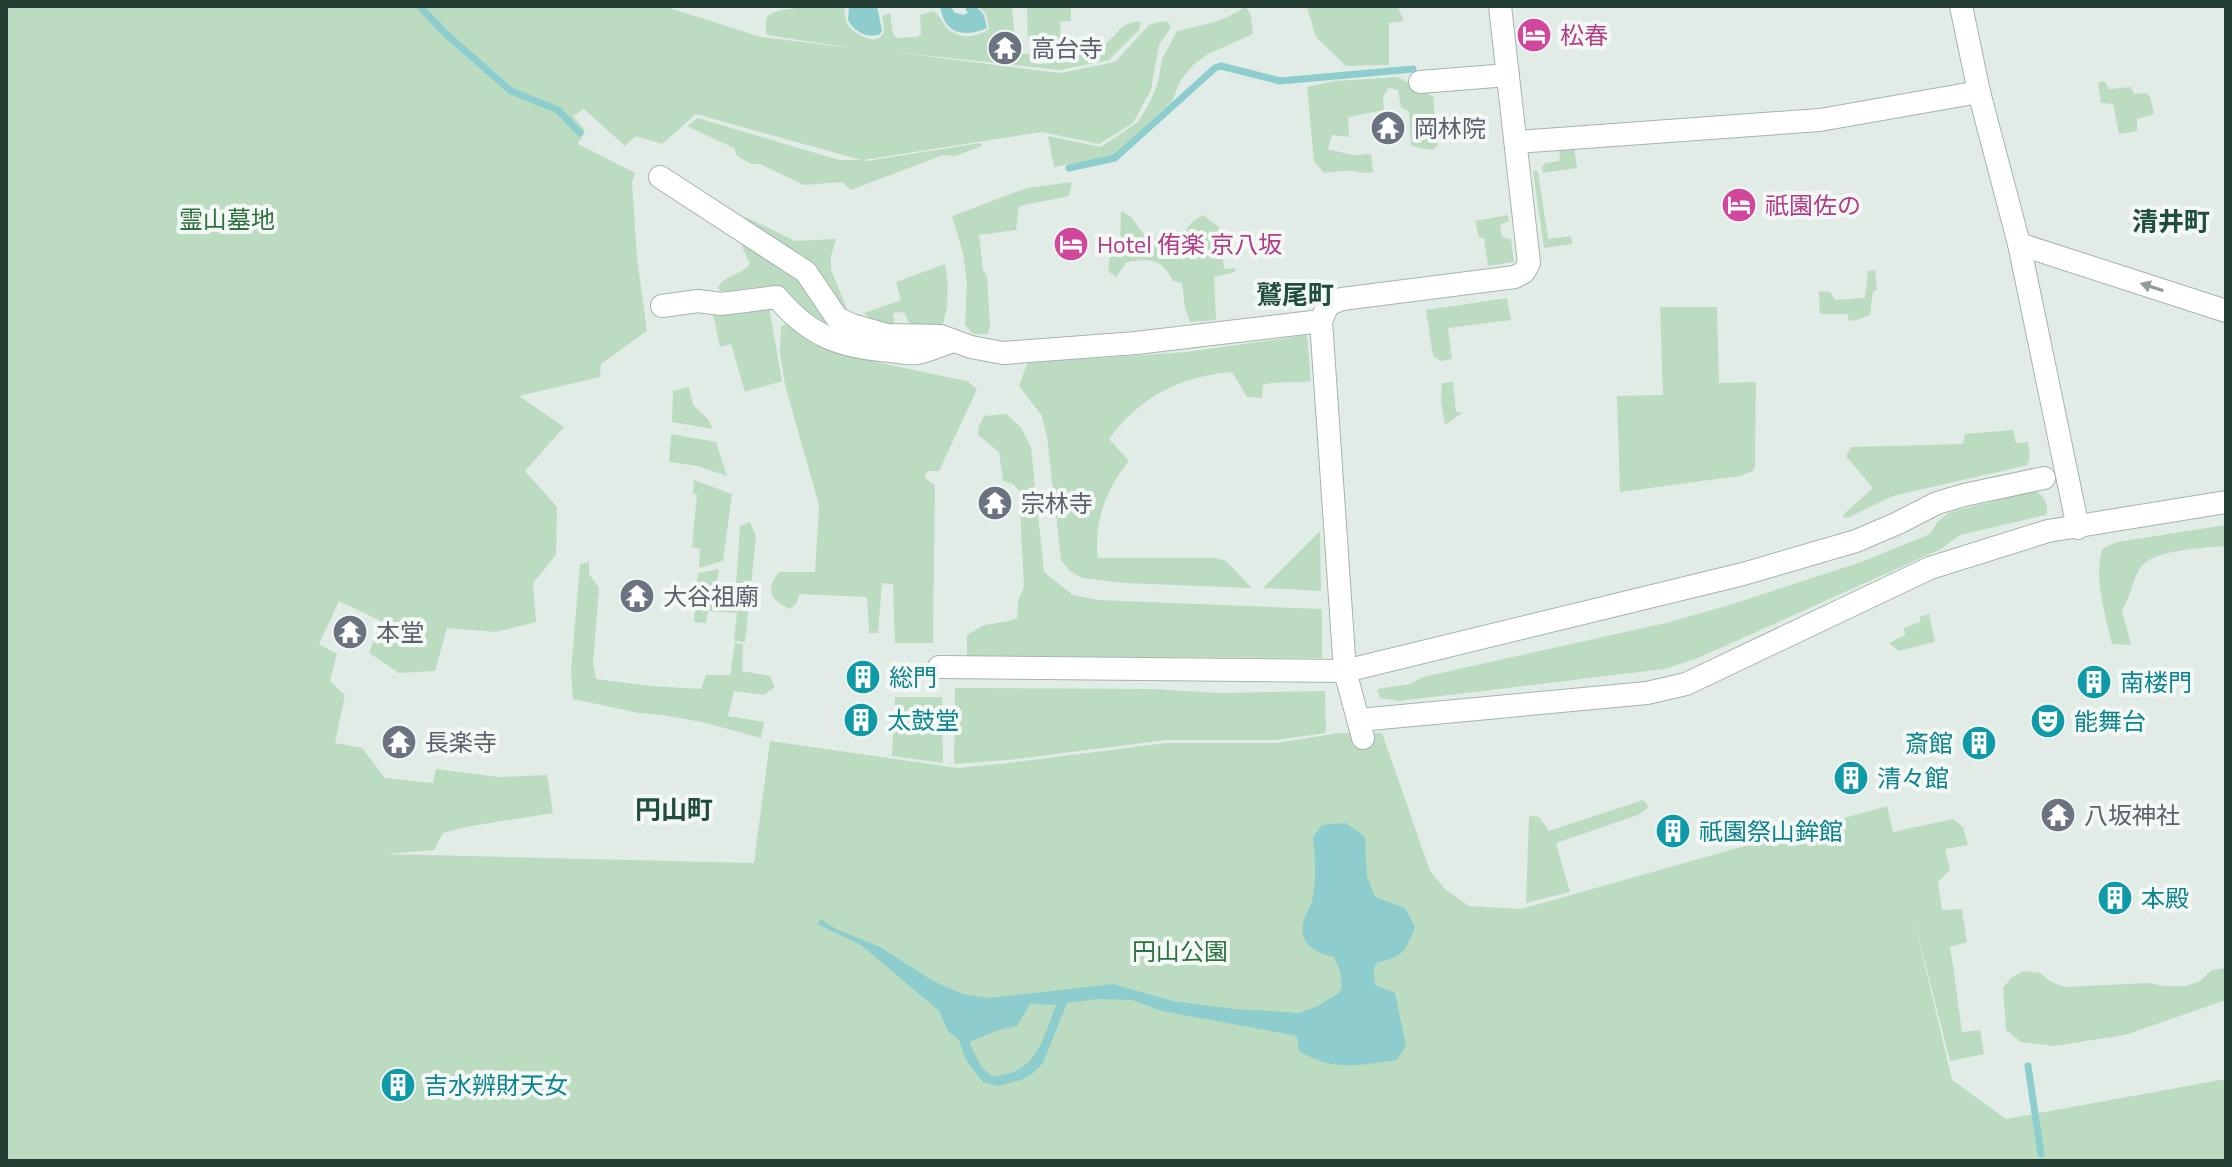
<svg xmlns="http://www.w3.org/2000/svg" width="2232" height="1167" viewBox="0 0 2232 1167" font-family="'Titillium Web','Noto Sans JP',sans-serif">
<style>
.green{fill:#bcdcc1}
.water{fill:#8dcdce;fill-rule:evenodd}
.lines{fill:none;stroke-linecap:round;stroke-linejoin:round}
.stream{stroke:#8dcdce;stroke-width:7}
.street-casing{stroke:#a5b4ac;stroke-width:24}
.street{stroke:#fff;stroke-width:22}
.oneway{fill:#919e98}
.labels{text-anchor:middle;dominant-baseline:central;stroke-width:8;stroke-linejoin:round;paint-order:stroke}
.hotel-label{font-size:24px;fill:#b23c85;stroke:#f3f8f5;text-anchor:start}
.worship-label{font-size:24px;fill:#5b616d;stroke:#f3f8f5;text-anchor:start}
.park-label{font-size:24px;fill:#2f7140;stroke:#f3f8f5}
.culture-label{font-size:24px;fill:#0d838f;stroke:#f3f8f5;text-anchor:start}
.neighbourhood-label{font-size:26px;font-weight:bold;fill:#204d3c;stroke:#f3f8f5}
</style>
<rect width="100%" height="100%" fill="#e2ece6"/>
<!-- green -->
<g class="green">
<path d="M 6,6 L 663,6 L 761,37 L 858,49 L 767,35 C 766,29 764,22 768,16 C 776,6 830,6 844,6 C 845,13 845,19 848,25 C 853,33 874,46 882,35 C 886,31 883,21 882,16 L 890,13 L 893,34 L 896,38 L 917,37 L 921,34 L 920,15 L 934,11 C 939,15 942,21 946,27 C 959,40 976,38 989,29 L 986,14 L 978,6 L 1012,6 L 1016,50 L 1019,54 L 1035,54 L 1036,64 L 1054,63 L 1054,52 C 1070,46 1089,50 1104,44 C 1116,39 1120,20 1141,22 L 1139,30 L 1109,60 L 1060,70 L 885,51 L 1060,73 L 1115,62 L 1149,25 L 1163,21 L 1169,23 L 1171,27 L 1159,45 L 1151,90 L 1133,123 L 1099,144 L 1042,132 L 863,160 L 867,161 L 981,143 L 982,146 L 955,156 L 943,155 L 851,190 L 842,182 L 804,185 L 760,164 L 751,164 L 737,156 L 734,148 L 687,126 L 698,118 L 839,160 L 861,160 L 696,114 L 662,144 L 636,136 L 625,146 L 584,109 L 573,116 L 585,130 L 578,144 L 635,173 L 632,183 L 637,258 L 647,331 L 601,364 L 600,377 L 519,396 L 564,427 L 525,471 L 557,507 L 556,555 L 533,583 L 536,622 L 496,632 L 447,628 L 435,671 L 399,673 L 369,653 L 381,621 L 339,601 L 319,644 L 337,654 L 330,681 L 345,695 L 335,743 L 362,748 L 385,778 L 433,783 L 436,769 L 499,777 L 547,775 L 553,813 L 471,826 L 443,833 L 434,850 L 387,854 L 754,863 L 770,741 L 958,768 L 1008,763 L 1166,743 L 1276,743 L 1339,733 L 1382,733 L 1430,871 L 1445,889 L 1469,906 L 1521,909 L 1887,806 L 1893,832 L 1953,819 L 1963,827 L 1968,845 L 1945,849 L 1950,870 L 1938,882 L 1942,910 L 1962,909 L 1967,942 L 1950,947 C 1955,976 1958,1004 1962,1032 L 1980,1030 L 1984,1054 L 1950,1061 L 1913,915 L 1952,1080 L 2006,1119 L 2226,1079 L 2226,1161 L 6,1161 Z"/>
<polygon points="1027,6 1071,6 1071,21 1060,22 1061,41 1028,42"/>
<path d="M 1246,6 L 1251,16 L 1253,34 L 1208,54 L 1193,65 L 1181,80 L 1172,101 L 1114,156 L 1054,167 L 1048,136 L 1101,147 L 1138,122 L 1150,102 L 1158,82 L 1162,59 L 1177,31 C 1202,25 1225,22 1246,6 Z"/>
<polygon points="1397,6 1404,21 1389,23 1389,65 1346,66 1316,37 1307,7"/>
<path d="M 1398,77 C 1411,83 1420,92 1433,96 L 1438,146 L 1432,150 L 1411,146 L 1409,112 L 1401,107 L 1398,90 L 1388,88 L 1383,97 L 1384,110 L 1348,117 L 1349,137 L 1332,135 L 1328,149 L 1352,155 L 1371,154 L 1373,172 C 1364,174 1361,172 1352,171 C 1343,170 1333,173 1324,173 L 1314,161 L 1307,87 L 1335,81 Z"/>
<polygon points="2104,81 2109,89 2131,87 2134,94 2146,93 2150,96 2154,114 2137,119 2137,131 2119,134 2113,104 2101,103 2098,83"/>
<polygon points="1574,147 1577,168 1543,173 1542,167 1545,163 1560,161 1559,149"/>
<polygon points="1533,171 1538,171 1548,239 1571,236 1572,244 1544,248"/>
<polygon points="1072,182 1069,196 1019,206 1016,230 979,235 983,270 987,276 990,326 988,334 973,334 965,325 967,284 963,253 952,216 1027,188"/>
<path d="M 1121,211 L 1131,217 L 1145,236 L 1158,238 L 1164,248 L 1181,245 C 1184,230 1189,222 1203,215 L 1219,227 L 1224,269 L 1235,268 L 1235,272 L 1214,277 L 1216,320 L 1190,322 L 1185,308 L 1182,283 L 1173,281 C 1161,257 1150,259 1127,262 L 1116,277 L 1108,271 L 1111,251 L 1120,248 Z"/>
<polygon points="1508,215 1509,221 1500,225 1502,237 1511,239 1514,262 1488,266 1484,238 1479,238 1475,221"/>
<path d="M 746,217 L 795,241 L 836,239 L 831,256 L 831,270 L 848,311 L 840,335 L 769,290 C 748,283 740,293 720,291 L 718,287 C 724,276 741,275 750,264 L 743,249 L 741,221 Z"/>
<path d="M 945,264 C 949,285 949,303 943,324 L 941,325 L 916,326 L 909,323 L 904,312 L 893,313 L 895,327 L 875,322 L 864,313 L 901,300 L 896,282 Z"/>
<polygon points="1875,270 1877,290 1873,291 1870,315 1854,321 1849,320 1847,314 1820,314 1819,291 1830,292 1835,300 1865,298 1868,271"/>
<polygon points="1507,298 1511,320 1448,328 1452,359 1441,361 1433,356 1426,310"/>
<polygon points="769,306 782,381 745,392 731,344 720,347 713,314"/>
<polygon points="1660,307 1717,307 1719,383 1756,382 1755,466 1753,471 1740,476 1620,492 1617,396 1663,395"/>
<path d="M 786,324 L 822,348 L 861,359 L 967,381 L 977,389 L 939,471 L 929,471 L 925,475 L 926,479 L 935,485 L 933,643 L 895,643 L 893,584 L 882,583 L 878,633 L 869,633 L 867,597 L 799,594 L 797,603 L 790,609 C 770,600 765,590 779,572 L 815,572 L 819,505 L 785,385 L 780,353 L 781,326 Z"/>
<path d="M 1307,335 L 1311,381 C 1295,384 1280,380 1263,385 L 1262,398 L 1247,397 L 1232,372 C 1179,377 1141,396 1109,439 L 1129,461 C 1107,487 1093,524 1098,558 L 1216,558 L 1226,561 L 1252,588 L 1124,583 L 1082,578 L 1070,571 L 1061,560 L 1047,437 L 1042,416 L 1019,386 L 1029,359 L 1085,359 L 1186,352 Z"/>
<polygon points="1453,382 1456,412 1462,413 1445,425 1441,402 1442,383"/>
<polygon points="689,387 693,405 708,419 713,429 672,422 673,391"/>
<polygon points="1006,414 1020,426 1031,447 1044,572 1073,595 1098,600 1322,609 1322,658 967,656 967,635 984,625 1009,621 1017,618 1018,601 1024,587 1019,491 1013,484 1003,481 999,452 978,435 979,426 984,416"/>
<polygon points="2013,430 2016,443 2028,442 2030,454 2028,465 1893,496 1847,518 1843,517 1845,513 1873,488 1846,456 1851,447 1963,444 1965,434"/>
<polygon points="671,434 716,442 727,476 697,466 669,462"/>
<polygon points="694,480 732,494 723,561 699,568 700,549 692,547 697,494 693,494"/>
<path d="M 2035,491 C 2044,495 2050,507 2046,515 L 1960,535 L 1941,549 L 1698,658 L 1664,669 L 1399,701 L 1380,698 L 1377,689 L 1410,684 L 1423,677 L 1670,622 L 1736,603 L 1864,561 L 1930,534 L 1937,522 L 1950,512 Z"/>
<polygon points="750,522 756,537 745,642 734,641 737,613 708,611 706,623 694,622 698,573 719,569 717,582 736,585 740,526"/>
<path d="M 2226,525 L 2226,546 C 2204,548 2153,549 2140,568 C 2132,581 2131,597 2122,610 L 2131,645 L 2112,644 C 2105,613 2094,580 2102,549 L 2117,542 Z"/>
<polygon points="1320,531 1321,591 1263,588"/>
<polygon points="589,562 589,574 599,588 593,663 596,679 651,686 701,689 706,675 730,675 735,643 743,644 742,671 770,676 775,687 764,695 734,691 728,716 764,722 761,738 702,722 662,715 639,713 573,699 571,671 580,564"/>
<polygon points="1929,614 1935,642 1899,651 1889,643 1905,635 1904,628 1920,622 1920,617"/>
<polygon points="955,688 1153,689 1219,693 1325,691 1326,733 1276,740 1167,740 1008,760 954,764"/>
<polygon points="895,697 942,697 943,763 892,756"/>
<polygon points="1643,800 1649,807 1638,815 1556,843 1570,892 1526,903 1529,816 1539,817 1549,831"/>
<polygon points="2225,968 2226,1000 2125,1035 2054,1046 2021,1042 2006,1030 2003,988 2011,978 2023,971 2040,973 2051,982 2065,987 2148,983 2164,986 2186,986 2200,981 2212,970"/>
</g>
<!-- water -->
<g class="water">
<path d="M 849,6 L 877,6 L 882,31 L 880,34 C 867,39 855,32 848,20 Z"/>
<path d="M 940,6 L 951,6 L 954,12 L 963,15 L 968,13 L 964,6 L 976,6 L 984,15 L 987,28 C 964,38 944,34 940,6 Z"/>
<path d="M 1346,823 L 1365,837 L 1367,877 L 1375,897 L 1405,908 L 1415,927 C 1406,950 1403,958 1378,962 L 1374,968 L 1375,985 L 1395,993 L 1406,1046 L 1397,1060 C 1360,1065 1333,1072 1299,1051 L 1297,1036 L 1162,1011 L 1132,1000 L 1097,999 L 1067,1003 L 1043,1063 L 1032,1074 L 1021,1080 L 998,1086 L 983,1082 L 966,1060 L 959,1040 L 948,1031 L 939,1011 L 861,945 L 817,924 L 821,919 L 836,929 L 880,947 L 933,981 L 963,994 L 989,998 L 1113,984 L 1172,1001 L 1234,1009 L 1299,1013 L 1318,1006 L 1339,993 L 1342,987 L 1340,971 L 1334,957 C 1318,954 1299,944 1303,925 C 1304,916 1310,909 1312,901 C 1317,879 1315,858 1313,837 L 1322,825 ZM 1030,1004 L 1056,1005 C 1042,1041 1037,1074 992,1076 L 982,1068 L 969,1042 L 999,1030 L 1017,1026 Z"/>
</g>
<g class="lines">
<!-- stream -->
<g class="stream">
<polyline points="419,6 447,35 511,91 558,110 580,133"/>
<polyline points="1069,168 1115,158 1215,68 1221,66 1280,81 1413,69"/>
<polyline points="2028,1066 2041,1154"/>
</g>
<defs>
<g id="street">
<polyline points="1961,6 1979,92 2019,244 2078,528"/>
<polyline points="1420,82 1508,75"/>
<polyline points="1516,142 1820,120 1979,92"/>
<polyline points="660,177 806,272 837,318 852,325 887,335 941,336 971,347 1003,353 1136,343 1321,321 1328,305 1342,299 1515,277 1524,272 1529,263 1500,6"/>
<polyline points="2019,244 2226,311"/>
<path d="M 662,306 L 698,301 L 721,304 L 777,297 C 809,336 842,348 892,351 C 899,352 909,354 917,353 C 928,351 941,345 953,341"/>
<polyline points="1321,321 1345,671 1363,738"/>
<polyline points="939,667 1345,671 1743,574 1856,541 1898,523 1937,503 1964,495 2044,478"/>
<polyline points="1359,720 1647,693 1686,684 1930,568 2048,531 2226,502"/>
</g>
</defs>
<!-- street casing -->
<use href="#street" class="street-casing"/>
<!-- street -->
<use href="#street" class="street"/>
</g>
<!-- one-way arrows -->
<defs><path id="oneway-solid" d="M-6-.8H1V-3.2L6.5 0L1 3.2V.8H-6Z" transform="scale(2)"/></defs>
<use class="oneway" href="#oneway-solid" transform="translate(2152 287) rotate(-162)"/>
<!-- icons -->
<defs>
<symbol id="hotel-disc" viewBox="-11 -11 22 22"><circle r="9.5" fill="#d1479c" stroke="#f3f8f5"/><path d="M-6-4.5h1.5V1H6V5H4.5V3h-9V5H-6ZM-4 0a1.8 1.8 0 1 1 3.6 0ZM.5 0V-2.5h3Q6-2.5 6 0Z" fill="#fff"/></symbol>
<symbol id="temple-disc" viewBox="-11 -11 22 22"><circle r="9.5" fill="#6b7280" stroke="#f3f8f5"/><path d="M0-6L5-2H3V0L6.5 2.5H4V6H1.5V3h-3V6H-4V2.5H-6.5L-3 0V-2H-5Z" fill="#fff"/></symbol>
<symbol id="building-disc" viewBox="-11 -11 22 22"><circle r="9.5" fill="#0f9aa8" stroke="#f3f8f5"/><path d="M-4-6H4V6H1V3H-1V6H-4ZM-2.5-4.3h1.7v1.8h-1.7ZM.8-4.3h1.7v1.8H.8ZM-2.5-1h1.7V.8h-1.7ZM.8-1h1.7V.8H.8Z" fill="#fff"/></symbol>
<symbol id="theatre-disc" viewBox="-11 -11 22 22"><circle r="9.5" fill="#0f9aa8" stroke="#f3f8f5"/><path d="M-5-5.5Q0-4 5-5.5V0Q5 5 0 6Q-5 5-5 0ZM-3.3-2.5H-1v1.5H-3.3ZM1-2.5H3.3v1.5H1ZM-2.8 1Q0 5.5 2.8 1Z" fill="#fff"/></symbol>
</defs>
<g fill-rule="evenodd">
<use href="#hotel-disc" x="1514" y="15" width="40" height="40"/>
<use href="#temple-disc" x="985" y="28" width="40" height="40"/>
<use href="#temple-disc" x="1368" y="108" width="40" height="40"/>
<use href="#hotel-disc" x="1719" y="185" width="40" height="40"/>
<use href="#hotel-disc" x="1051" y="224" width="40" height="40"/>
<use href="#temple-disc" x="975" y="483" width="40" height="40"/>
<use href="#temple-disc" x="617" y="576" width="40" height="40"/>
<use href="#temple-disc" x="330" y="612" width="40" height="40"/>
<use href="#building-disc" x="843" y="657" width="40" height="40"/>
<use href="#building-disc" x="2074" y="662" width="40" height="40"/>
<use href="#building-disc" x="841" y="700" width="40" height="40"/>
<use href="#theatre-disc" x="2028" y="701" width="40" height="40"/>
<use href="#temple-disc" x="379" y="722" width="40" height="40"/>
<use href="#building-disc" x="1959" y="723" width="40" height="40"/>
<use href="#building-disc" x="1831" y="758" width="40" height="40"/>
<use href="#temple-disc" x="2038" y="795" width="40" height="40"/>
<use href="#building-disc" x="1653" y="811" width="40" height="40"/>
<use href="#building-disc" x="2095" y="878" width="40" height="40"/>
<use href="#building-disc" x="378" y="1065" width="40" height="40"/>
</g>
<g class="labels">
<!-- hotel labels -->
<g class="hotel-label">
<text x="1560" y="35">松春</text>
<text x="1765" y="205">祇園佐の</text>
<text x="1097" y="244">Hotel 侑楽 京八坂</text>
</g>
<!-- worship labels -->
<g class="worship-label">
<text x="1031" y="48">高台寺</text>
<text x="1414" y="128">岡林院</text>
<text x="1021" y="503">宗林寺</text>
<text x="663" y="596">大谷祖廟</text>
<text x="376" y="632">本堂</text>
<text x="425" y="742">長楽寺</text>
<text x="2084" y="815">八坂神社</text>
</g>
<!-- park labels -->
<g class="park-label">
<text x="227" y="219">霊山墓地</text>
<text x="1180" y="951">円山公園</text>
</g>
<!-- culture labels -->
<g class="culture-label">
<text x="889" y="677">総門</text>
<text x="2120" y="682">南楼門</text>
<text x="887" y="720">太鼓堂</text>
<text x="2074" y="721">能舞台</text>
<text x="1953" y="743" text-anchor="end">斎館</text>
<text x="1877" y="778">清々館</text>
<text x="1699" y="831">祇園祭山鉾館</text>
<text x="2141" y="898">本殿</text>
<text x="424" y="1085">吉水辨財天女</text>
</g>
<!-- neighbourhood labels -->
<g class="neighbourhood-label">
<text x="2171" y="221">清井町</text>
<text x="1295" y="294">鷲尾町</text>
<text x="674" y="809">円山町</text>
</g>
</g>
<!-- border -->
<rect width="2232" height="1167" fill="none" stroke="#233c32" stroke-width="16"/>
</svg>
